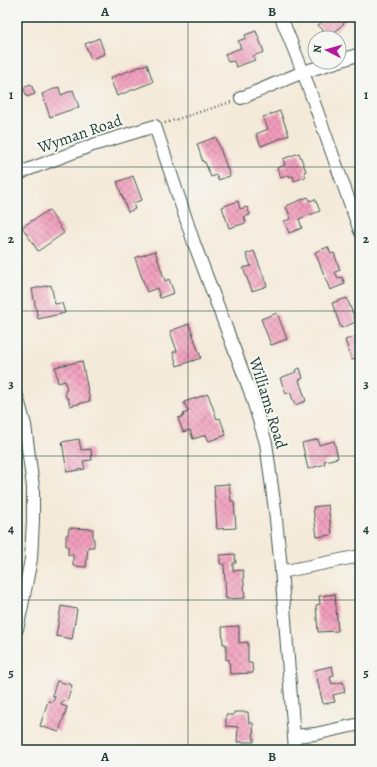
<svg xmlns="http://www.w3.org/2000/svg" width="377" height="767" viewBox="0 0 377 767" font-family="Alegreya,serif">
<style>
.building{fill:url(#building-cross-hatch)}
.lines{fill:none;stroke-linecap:round;stroke-linejoin:round}
.street-casing{stroke:#3f574d;stroke-width:14}
.path{stroke:#3f574d;stroke-width:2.5;stroke-dasharray:1 3;stroke-linecap:butt}
.street{stroke:#fff;stroke-width:12}
.grid{fill:none;stroke:#1f3d34;stroke-width:1;stroke-opacity:0.55}
.labels{text-anchor:middle;dominant-baseline:central;stroke-width:4;stroke-linejoin:round;paint-order:stroke}
.street-label{font-size:16px;fill:#1f3d34;stroke:#f6f6f2}
.neatline{fill:none;stroke:#1f3d34;stroke-width:1.5}
.grid-label{font-size:13px;text-anchor:middle;font-weight:bold;fill:#1f3d34}
</style>
<defs>
<pattern id="building-cross-hatch" width="8" height="8" patternUnits="userSpaceOnUse"><rect width="8" height="8" fill="#f29ebc"/><path d="M0 0l8 8M0 8l8-8" fill="none" stroke="#c3829a"/></pattern>
</defs>
<rect width="100%" height="100%" fill="#f6f6f2"/>
<filter id="ink" filterUnits="userSpaceOnUse"><feTurbulence type="fractalNoise" baseFrequency=".025" numOctaves="2"/><feDisplacementMap in="SourceGraphic" scale="8" xChannelSelector="R" yChannelSelector="G"/><feConvolveMatrix kernelMatrix="1 2 1 2 8 2 1 2 1" color-interpolation-filters="sRGB"/></filter>
<filter id="wash" filterUnits="userSpaceOnUse"><feTurbulence type="fractalNoise" baseFrequency=".012" numOctaves="4" result="noise"/><feDisplacementMap in="SourceGraphic" scale="16" xChannelSelector="R" yChannelSelector="G"/><feGaussianBlur stdDeviation="0.9" result="paint"/><feColorMatrix in="noise" values="0 0 0 0 0 0 0 0 0 0 0 0 0 0 0 0 0 1.4 0 .05"/><feComposite in="paint" operator="in"/></filter>
<g filter="url(#wash)">
<rect width="100%" height="100%" fill="#f4ead9"/>
<g id="blocks">
<!-- building -->
<g class="building">
<polygon points="317,17 346,17 348,19 334,33 332,31 328,35 318,25 322,22"/>
<polygon points="256,31 264,52 253,56 255,60 236,67 234,61 228,62 225,54 241,48 238,41 246,38 245,35"/>
<polygon points="99,38 105,54 91,59 85,44"/>
<polygon points="147,64 153,82 117,96 110,78"/>
<polygon points="31,84 35,94 27,97 23,87"/>
<polygon points="59,87 61,95 73,90 79,107 50,117 42,94"/>
<polygon points="280,111 289,135 261,146 256,134 268,129 263,117"/>
<polygon points="216,137 230,176 218,180 217,175 211,177 205,162 203,162 197,144"/>
<polygon points="299,153 306,171 304,172 306,177 294,181 293,176 290,177 289,175 281,178 277,168 285,165 283,159"/>
<polygon points="133,176 142,200 133,203 135,209 128,212 117,182"/>
<polygon points="308,197 310,201 315,199 320,211 299,219 302,228 289,233 284,221 291,219 286,206"/>
<polygon points="238,201 240,209 247,207 250,215 244,217 246,223 229,228 222,207"/>
<polygon points="49,210 64,233 38,251 22,227"/>
<polygon points="328,247 331,254 334,253 340,270 335,272 338,278 342,277 345,284 330,290 315,252"/>
<polygon points="155,251 165,281 169,279 174,293 160,298 157,288 147,292 135,258"/>
<polygon points="254,251 267,286 252,291 243,268 251,266 246,254"/>
<polygon points="51,285 55,304 62,303 65,313 38,319 32,289"/>
<polygon points="347,298 356,322 341,328 332,303"/>
<polygon points="277,313 287,339 271,345 261,319"/>
<polygon points="189,324 201,358 177,366 173,352 177,351 170,331"/>
<polygon points="360,335 360,357 352,360 345,340"/>
<polygon points="82,361 90,401 70,406 68,398 66,398 65,390 67,390 65,381 58,383 55,367"/>
<polygon points="300,368 303,378 299,380 306,401 295,405 290,392 286,394 280,378 296,372 295,370"/>
<polygon points="208,394 217,419 220,418 226,435 209,441 206,435 193,439 190,430 183,432 178,418 184,416 183,414 188,412 184,402"/>
<polygon points="79,439 81,450 91,449 92,460 83,461 85,469 67,472 62,442"/>
<polygon points="318,439 319,445 334,441 338,458 324,461 325,464 308,469 302,443"/>
<polygon points="229,484 231,501 234,501 236,528 217,529 214,485"/>
<polygon points="328,505 332,535 317,537 313,507"/>
<polygon points="69,528 93,529 93,539 94,539 94,547 88,547 86,567 73,566 73,555 68,555 68,546 66,546 66,535 68,535"/>
<polygon points="235,554 236,563 233,563 233,571 243,570 245,598 226,599 224,564 220,564 220,555"/>
<polygon points="335,594 338,631 318,632 316,605 320,604 319,596"/>
<polygon points="61,606 77,609 72,639 56,636"/>
<polygon points="239,626 239,643 248,642 248,663 252,663 253,673 230,674 229,659 226,660 226,644 223,644 222,627"/>
<polygon points="332,666 334,676 330,677 332,684 343,682 345,692 333,695 335,702 323,704 315,670"/>
<polygon points="57,681 72,685 67,702 63,700 61,705 67,707 59,732 40,726 48,701 53,702 55,696 52,695"/>
<polygon points="234,712 248,712 249,723 253,723 254,742 237,742 238,727 226,726 226,715 234,715"/>
</g>
</g>
</g>
<g filter="url(#ink)">
<use href="#blocks" fill-opacity="0" stroke="#3f574d" stroke-width="1"/>
<g class="lines">
<defs>
<g id="street">
<polyline points="281,17 303,72 360,231"/>
<polyline points="339,61 360,54"/>
<polyline points="241,98 303,72 336,62"/>
<polyline points="17,175 27,170 93,145 155,126 194,243 250,391 266,443 275,510 281,568 295,750"/>
<polyline points="17,396 25,425 33,487 33,520 31,559 22,606 17,629"/>
<polyline points="281,572 360,556"/>
<polyline points="294,736 315,734 360,724"/>
</g>
</defs>
<!-- street casing -->
<use href="#street" class="street-casing"/>
<!-- path -->
<polyline class="path" points="165,123 231,102"/>
<!-- street -->
<use href="#street" class="street"/>
</g>
</g>
<!-- grid -->
<path class="grid" d="M 188,17 L 188,750M 17,167 L 360,167M 17,311 L 360,311M 17,456 L 360,456M 17,600 L 360,600"/>
<g class="labels">
<!-- street labels -->
<g class="street-label">
<text transform="translate(80 134) rotate(-19)">Wyman Road</text>
<text transform="translate(268 403) rotate(73)">Williams Road</text>
</g>
</g>
<!-- margin -->
<rect width="377" height="767" fill="none" stroke="#f6f6f2" stroke-width="44"/>
<!-- north arrow -->
<g transform="translate(327 50) rotate(276)"><circle r="19" fill="#f6f6f2" stroke="#a0aca6"/>
<path d="M0-3L7 15L0 10L-7 15Z" fill="#b5179e"/>
<text y="-6" font-size="11" font-weight="bold" text-anchor="middle" fill="#1f3d34">N</text>
</g>
<rect x="22" y="22" width="333" height="723" class="neatline"/>
<g class="grid-label">
<text x="105" y="16">A</text>
<text x="272" y="16">B</text>
<text x="11" y="99">1</text>
<text x="366" y="99">1</text>
<text x="11" y="243">2</text>
<text x="366" y="243">2</text>
<text x="11" y="388">3</text>
<text x="366" y="388">3</text>
<text x="11" y="533">4</text>
<text x="366" y="533">4</text>
<text x="11" y="677">5</text>
<text x="366" y="677">5</text>
<text x="105" y="761">A</text>
<text x="272" y="761">B</text>
</g>
</svg>
